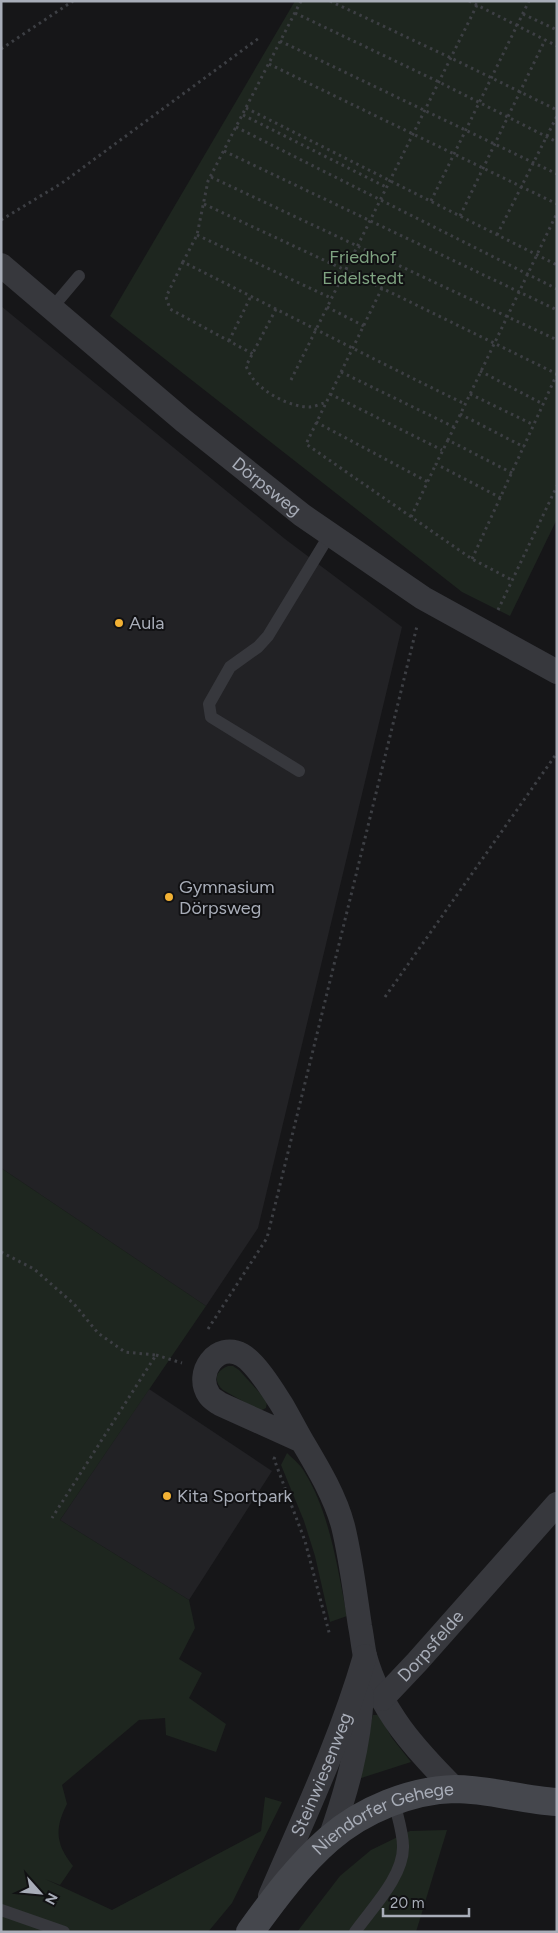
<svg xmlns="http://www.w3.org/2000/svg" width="558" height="1933" viewBox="0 0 558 1933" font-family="Figtree,sans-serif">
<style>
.built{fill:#222225}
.green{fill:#1e261f}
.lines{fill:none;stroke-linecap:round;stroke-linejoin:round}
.path{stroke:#3d3f44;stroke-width:3;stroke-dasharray:2.5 4;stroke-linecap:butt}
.lane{stroke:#37383d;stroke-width:12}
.street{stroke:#37383d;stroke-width:24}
.secondary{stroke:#45474d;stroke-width:28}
.poi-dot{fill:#f2b134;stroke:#111113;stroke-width:2}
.labels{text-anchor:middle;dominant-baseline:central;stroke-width:4;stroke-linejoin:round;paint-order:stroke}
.park-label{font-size:18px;fill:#7fa381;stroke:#111113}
.street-label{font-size:18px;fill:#a8adb8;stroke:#111113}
.poi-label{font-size:18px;fill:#a8adb8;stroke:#111113;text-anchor:start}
</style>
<rect width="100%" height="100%" fill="#161618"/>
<!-- built -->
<g class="built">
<polygon points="1,306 285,539 402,627 258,1228 206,1306 1,1168"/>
<polygon points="149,1389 272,1471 189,1600 60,1520"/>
</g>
<!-- green -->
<g class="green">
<polygon points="295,1 557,1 557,519 510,616 462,592 110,316"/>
<path d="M 1,1168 L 206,1306 L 60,1520 L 189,1600 L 195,1628 L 179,1659 L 202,1673 L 189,1698 L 226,1724 L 216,1752 L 166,1735 L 165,1718 L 139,1720 L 62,1785 L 67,1804 C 54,1829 56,1845 73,1866 L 60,1885 L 45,1879 L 112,1910 L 261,1831 L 265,1797 L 282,1802 L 232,1903 L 208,1932 L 1,1932 Z"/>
<path d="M 228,1366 L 233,1366 L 239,1370 L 267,1401 L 266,1408 L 260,1411 L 223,1390 C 213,1381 215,1371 228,1366 Z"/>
<path d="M 287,1453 C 293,1459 301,1465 305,1473 C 330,1513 338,1571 347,1616 L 330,1622 L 315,1556 L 304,1521 L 281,1465 Z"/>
<polygon points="373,1715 378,1715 381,1719 392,1738 411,1762 355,1780"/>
<polygon points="447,1830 416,1932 297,1932 340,1876 371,1850 410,1831"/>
</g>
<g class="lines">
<!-- path -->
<g class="path">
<path d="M 301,1 L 208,181 L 197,235 L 183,262 C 277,309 370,358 465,404"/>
<polyline points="330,1 451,58 557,110"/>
<polyline points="469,1 557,46"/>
<polyline points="295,13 439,82 557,142"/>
<polyline points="523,14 557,30"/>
<polyline points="280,41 557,174"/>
<polyline points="1,49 73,1"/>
<polyline points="269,64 557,204"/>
<polyline points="246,108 557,265"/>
<polyline points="243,115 386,187"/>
<polyline points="236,127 557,289"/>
<polyline points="224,151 557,310"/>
<polyline points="211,177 557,340"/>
<polyline points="431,201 529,1"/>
<polyline points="204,204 345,270 557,374"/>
<polyline points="460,216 545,40"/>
<polyline points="1,220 62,183 259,38"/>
<polyline points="197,235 331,298"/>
<polyline points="497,235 557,116"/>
<polyline points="183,262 166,297 170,309 253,354"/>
<polyline points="382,288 306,444 472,559 512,580"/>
<polyline points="327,307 364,326"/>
<path d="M 276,309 L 246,366 C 248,371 251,376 254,380 C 266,394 291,407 309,407 C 314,407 320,404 324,403"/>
<polyline points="229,341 251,296"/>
<polyline points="480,371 543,404"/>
<polyline points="341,372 454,427"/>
<polyline points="291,380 479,1"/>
<polyline points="330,394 442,450"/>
<polyline points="470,394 534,425"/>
<polyline points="460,414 524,447"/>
<polyline points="316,422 428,482"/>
<polyline points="448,440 436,464 501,498"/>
<polyline points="512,473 448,440 557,213"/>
<polyline points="411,517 436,464"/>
<polyline points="472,559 557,374"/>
<polyline points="498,610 557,486"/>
<polyline points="385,997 557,753"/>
<polyline points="1,1252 34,1269 74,1304 98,1333 125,1352 156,1355 52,1518"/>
<polyline points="208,1329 267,1238 417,626"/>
<polyline points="156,1355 182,1363"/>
<polyline points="275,1457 274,1459 305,1541 330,1636"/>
</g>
<!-- lane -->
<g class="lane">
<polyline points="52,308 79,276"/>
<polyline points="299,771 211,717 209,704 230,667 258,647 268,636 330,534"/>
<polyline points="1,1910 64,1932"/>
<path d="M 355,1932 C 372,1908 404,1876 403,1846 C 403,1832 397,1815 394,1801"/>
</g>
<!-- street -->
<g class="street">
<path id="s1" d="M 1,265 L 184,421 L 302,515 L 423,598 L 557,672"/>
<path d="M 302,1441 L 220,1404 C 216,1401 211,1399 209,1395 C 194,1373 217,1341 242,1355 C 256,1363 273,1391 282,1405 C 289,1417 295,1429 302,1441 C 318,1468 335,1496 343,1526 C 351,1559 355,1593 360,1626 C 362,1636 363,1647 365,1656 C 380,1711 416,1750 455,1789"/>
<path id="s2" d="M 382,1699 L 417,1662 L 557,1504"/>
<path d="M 330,1838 C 347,1790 359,1747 362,1695"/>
<path id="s3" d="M 270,1896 C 304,1817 341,1739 365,1656"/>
</g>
<!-- secondary -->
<path class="secondary" id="s4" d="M 250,1932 C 273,1900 299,1865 329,1839 C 362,1810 411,1790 455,1789 C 488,1789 523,1800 557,1802"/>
</g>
<!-- markers -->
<g class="poi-dot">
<circle cx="119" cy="623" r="5"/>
<circle cx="169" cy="897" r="5"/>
<circle cx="167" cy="1496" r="5"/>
</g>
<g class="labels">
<!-- park labels -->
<g class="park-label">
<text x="363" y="257">Friedhof<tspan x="363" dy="21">Eidelstedt</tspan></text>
</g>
<!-- street labels -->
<g class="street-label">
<text stroke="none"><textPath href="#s1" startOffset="346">Dörpsweg</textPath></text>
<text stroke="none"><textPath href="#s2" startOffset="72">Dorpsfelde</textPath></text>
<text stroke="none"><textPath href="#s3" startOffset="132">Steinwiesenweg</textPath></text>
<text stroke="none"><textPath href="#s4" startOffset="181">Niendorfer Gehege</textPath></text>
</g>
<!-- poi labels -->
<g class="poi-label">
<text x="129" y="623">Aula</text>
<text x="179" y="887">Gymnasium<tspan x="179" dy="21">Dörpsweg</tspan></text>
<text x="177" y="1496">Kita Sportpark</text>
</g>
</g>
<!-- border -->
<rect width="558" height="1933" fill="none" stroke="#a8adb8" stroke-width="5"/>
<!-- north arrow -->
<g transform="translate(40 1893) rotate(117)" stroke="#111113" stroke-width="4" paint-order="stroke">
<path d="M0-4L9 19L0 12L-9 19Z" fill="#a8adb8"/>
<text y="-8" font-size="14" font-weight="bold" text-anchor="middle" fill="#a8adb8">N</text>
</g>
<!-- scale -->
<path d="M383 1908v8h86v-8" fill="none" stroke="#a8adb8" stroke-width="2.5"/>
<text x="390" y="1908" font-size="15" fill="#a8adb8" stroke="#111113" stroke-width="4" paint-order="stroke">20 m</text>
</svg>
